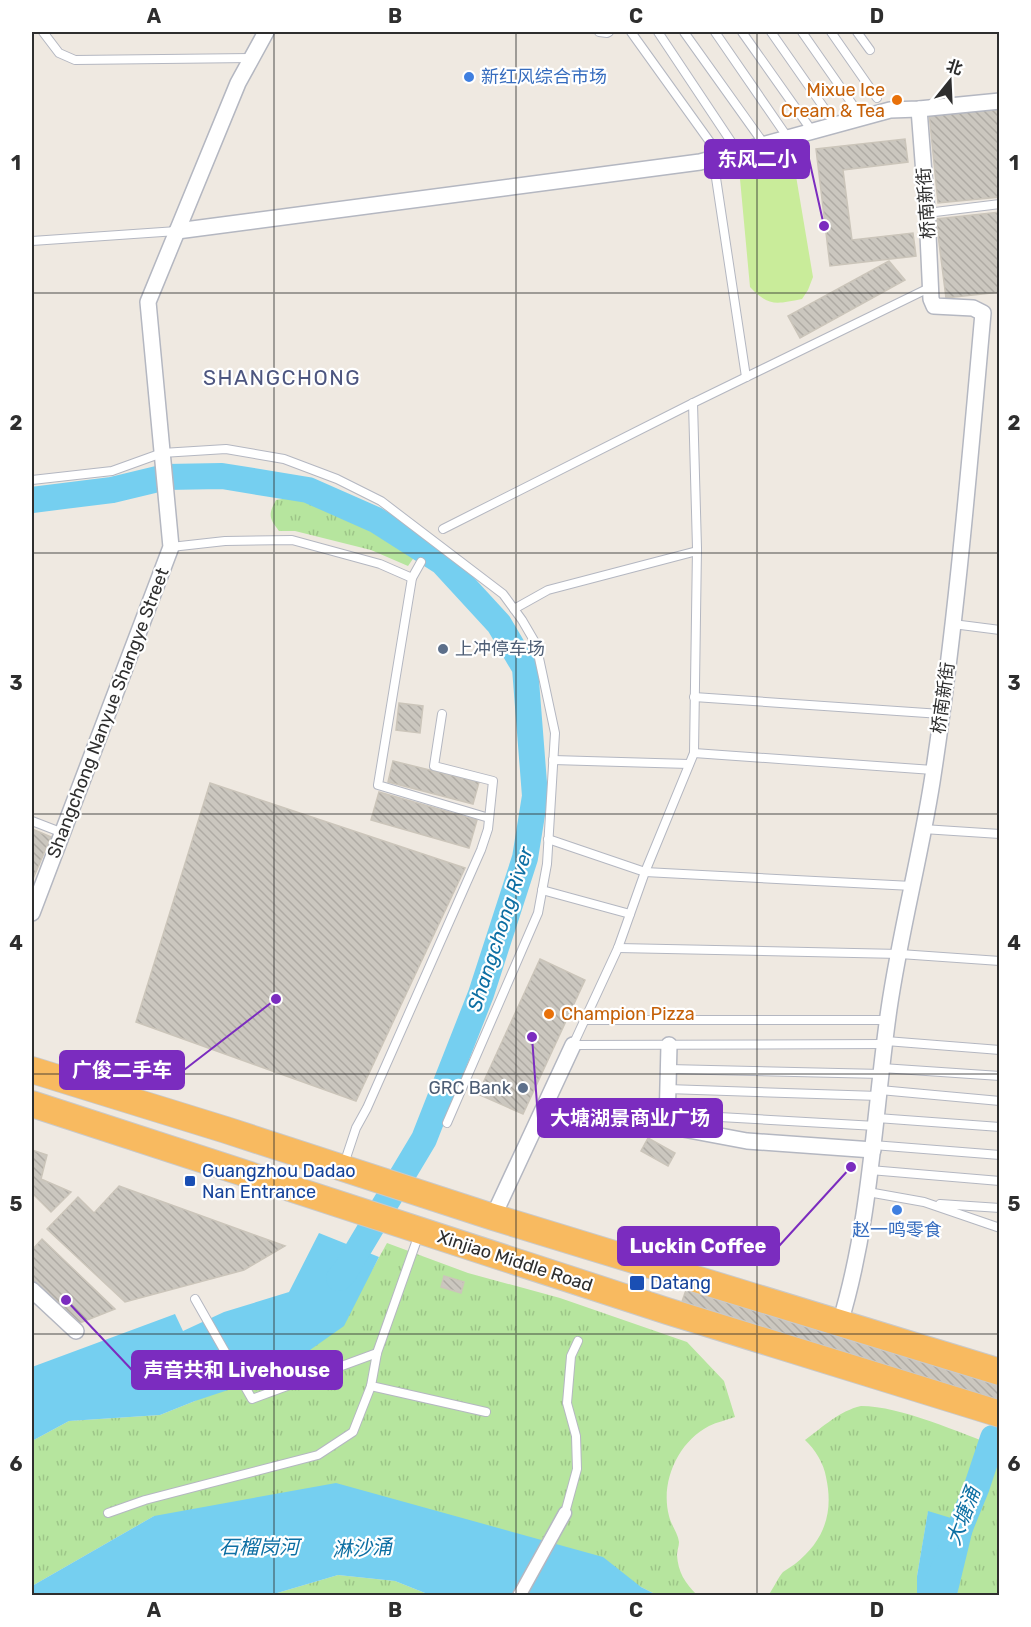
<svg xmlns="http://www.w3.org/2000/svg" width="1031" height="1627" viewBox="0 0 1031 1627" font-family="Rubik,'Noto Sans SC',sans-serif">
<style>
.park{fill:url(#park-tufts)}
.pitch{fill:#c9ec9a}
.water{fill:#75cff0}
.lines{fill:none;stroke-linecap:round;stroke-linejoin:round}
.river{stroke:#75cff0;stroke-width:26}
.building{fill:url(#building-back-hatch);stroke:#cbc5ba;stroke-width:1.5}
.service-casing{stroke:#b4b7c1;stroke-width:10}
.pedestrian-casing{stroke:#b4b7c1;stroke-width:15}
.minor-casing{stroke:#b4b7c1;stroke-width:18}
.trunk-casing{stroke:#c9c9c9;stroke-width:28}
.service{stroke:#fff;stroke-width:8}
.pedestrian{stroke:#fff;stroke-width:12}
.minor{stroke:#fff;stroke-width:15}
.trunk{stroke:#f8ba60;stroke-width:26}
.grid{fill:none;stroke:#2e2e2e;stroke-width:1.5;stroke-opacity:0.55}
.shop-dot{fill:#3f7fe0;stroke:#fff;stroke-width:2}
.food-dot{fill:#e8710a;stroke:#fff;stroke-width:2}
.service-dot{fill:#5c6f8a;stroke:#fff;stroke-width:2}
.transit-dot{fill:#1a4fb4;stroke:#fff;stroke-width:2}
.labels{text-anchor:middle;dominant-baseline:central;stroke-width:4.5;stroke-linejoin:round;paint-order:stroke}
.shop-label{font-size:18px;fill:#366cbe;stroke:#fff;text-anchor:start}
.food-label{font-size:18px;fill:#c56008;stroke:#fff;text-anchor:end}
.street-label{font-size:18px;fill:#2e2e2e;stroke:#fff}
.service-label{font-size:18px;fill:#4e5e75;stroke:#fff;text-anchor:start}
.transit-label{font-size:18px;fill:#164399;stroke:#fff;text-anchor:start}
.water-label{font-size:20px;font-style:italic;fill:#0d6fa3;stroke:#fff}
.quarter-label{font-size:21px;letter-spacing:1.5px;fill:#4d5680;stroke:#fff}
.leader{fill:none;stroke:#7b2cbf;stroke-width:2}
.callout-dot{fill:#7b2cbf;stroke:#fff;stroke-width:2}
.callout{fill:#7b2cbf;stroke:#7b2cbf;stroke-width:2}
.callout-label{font-size:20px;text-anchor:middle;font-weight:bold;fill:#fff}
.neatline{fill:none;stroke:#2e2e2e;stroke-width:2}
.grid-label{font-size:20px;text-anchor:middle;font-weight:bold;fill:#2e2e2e}
</style>
<defs>
<pattern id="park-tufts" width="24" height="20" patternUnits="userSpaceOnUse" patternTransform="scale(1.5)"><rect width="24" height="20" fill="#b6e59e"/><path d="M3 7l-1-3M5 7V3M7 7l1-3M15 17l-1-3M17 17v-4M19 17l1-3" fill="none" stroke="#9dc588"/></pattern>
<pattern id="building-back-hatch" width="6" height="6" patternUnits="userSpaceOnUse" patternTransform="scale(1.5)"><rect width="6" height="6" fill="#cbc7bf"/><path d="M-1 5l2 2M0 0l6 6M5-1l2 2" fill="none" stroke="#afaba4"/></pattern>
</defs>
<rect width="100%" height="100%" fill="#efe9e1"/>
<!-- park -->
<g class="park">
<path d="M 282,499 L 304,499 L 382,532 L 417,553 L 408,566 L 371,550 L 295,531 L 279,531 C 269,518 268,515 276,500 Z"/>
<path d="M 387,1243 L 468,1273 L 560,1298 L 687,1342 L 724,1381 L 735,1417 C 727,1420 717,1422 709,1426 C 678,1442 660,1482 669,1516 C 671,1525 678,1533 679,1542 C 679,1546 677,1551 677,1555 C 678,1572 685,1583 697,1595 L 657,1595 L 641,1587 L 154,1516 L 32,1586 L 32,1441 L 69,1421 L 160,1415 L 195,1401 L 372,1270 Z"/>
<path d="M 861,1406 C 901,1406 960,1433 999,1447 L 999,1595 L 957,1595 L 958,1588 L 928,1512 L 917,1576 L 917,1595 L 768,1596 C 773,1589 779,1576 783,1572 C 787,1569 791,1567 795,1564 C 824,1541 834,1513 826,1477 C 824,1464 815,1449 805,1440 C 823,1427 839,1411 861,1406 Z"/>
<polygon points="338,1575 395,1581 430,1595 267,1596"/>
</g>
<!-- pitch -->
<path class="pitch" d="M 779,156 L 795,170 L 813,277 L 808,290 L 802,299 C 776,304 769,307 750,287 L 740,179 C 747,159 760,160 779,156 Z"/>
<!-- water -->
<g class="water">
<polygon points="319,1233 379,1257 344,1326 276,1374 195,1401 160,1415 69,1421 32,1441 32,1367 175,1314 183,1331 224,1312 289,1292"/>
<polygon points="336,1483 603,1557 641,1587 657,1595 430,1595 395,1581 338,1575 267,1596 32,1596 32,1586 154,1516"/>
<polygon points="928,1511 974,1525 957,1595 917,1595 917,1576"/>
</g>
<g class="lines">
<!-- river -->
<g class="river">
<polyline points="32,500 112,490 166,477 222,476 308,490 376,520 442,562 499,624 525,668 535,796 525,858 481,994 424,1139 344,1273 339,1278"/>
<polyline points="938,1596 938,1582 977,1486 993,1438"/>
</g>
</g>
<!-- building -->
<g class="building">
<polygon points="1000,106 1000,197 938,203 929,113"/>
<polygon points="905,139 908,162 843,170 852,240 913,233 916,256 830,266 816,149"/>
<polygon points="1000,212 1000,292 946,298 936,219"/>
<polygon points="889,261 905,280 800,338 788,316"/>
<polygon points="399,703 423,706 420,733 396,730"/>
<polygon points="393,761 479,782 473,804 388,782"/>
<polygon points="210,783 465,868 356,1101 136,1022"/>
<polygon points="379,792 477,820 469,848 371,820"/>
<polygon points="32,829 51,837 32,881"/>
<polygon points="540,959 585,980 523,1114 478,1094"/>
<polygon points="648,1138 675,1153 668,1166 641,1151"/>
<polygon points="32,1150 47,1155 41,1179 71,1192 51,1212 32,1193"/>
<polygon points="119,1186 285,1246 244,1270 125,1302 47,1229 78,1197 94,1213"/>
<polygon points="42,1239 115,1309 80,1323 32,1280 32,1250"/>
<polygon points="694,1267 1000,1365 1000,1418 678,1313"/>
<polygon points="444,1276 464,1282 461,1293 441,1287"/>
</g>
<g class="lines">
<defs>
<g id="service">
<polyline points="43,32 59,53 75,60 251,58"/>
<polyline points="599,32 607,33 609,32"/>
<polyline points="631,32 720,156"/>
<polyline points="658,32 738,152"/>
<polyline points="684,32 764,144"/>
<polyline points="715,32 788,138"/>
<polyline points="742,32 812,131"/>
<polyline points="771,32 836,125"/>
<polyline points="802,32 862,118"/>
<polyline points="831,32 877,98"/>
<polyline points="857,32 870,50"/>
<polyline points="713,158 746,377"/>
<polyline points="927,213 1000,204"/>
<polyline points="32,241 177,231"/>
<polyline points="693,403 697,548 694,753 645,872 618,948 573,1045 885,1044"/>
<polyline points="32,480 112,471 162,453 226,449 284,459 337,479 381,501 503,594 522,620 536,644 555,733 547,864 538,913 447,1123"/>
<polyline points="443,529 693,403 931,287"/>
<polyline points="171,547 225,541 292,540 380,564 412,578"/>
<polyline points="421,562 412,578 378,785 489,818"/>
<polyline points="514,609 548,590 697,551"/>
<polyline points="953,624 1000,630"/>
<polyline points="694,697 941,714"/>
<polyline points="694,753 933,770"/>
<polyline points="553,760 689,764"/>
<polyline points="32,821 63,833"/>
<polyline points="923,829 1000,834"/>
<polyline points="548,839 645,872 912,886"/>
<polyline points="542,890 630,914"/>
<polyline points="618,948 900,954 1000,961"/>
<polyline points="585,1020 888,1020"/>
<polyline points="886,1041 1000,1050"/>
<polyline points="882,1068 1000,1076"/>
<polyline points="668,1069 882,1074"/>
<polyline points="667,1089 879,1096"/>
<polyline points="880,1090 1000,1101"/>
<polyline points="666,1114 876,1126"/>
<polyline points="877,1118 1000,1127"/>
<polyline points="873,1145 1000,1155"/>
<polyline points="344,1164 356,1128 367,1108 481,850 488,829 493,781 434,766 442,714"/>
<polyline points="870,1170 1000,1181"/>
<polyline points="868,1192 924,1202 1000,1228"/>
<polyline points="940,1204 1000,1208"/>
<polyline points="419,1234 377,1353 371,1386 486,1412"/>
<polyline points="195,1299 252,1399 377,1353"/>
<polyline points="108,1513 145,1500 318,1455 353,1432 371,1386"/>
<polyline points="565,1513 577,1469 576,1436 567,1403 571,1356 578,1341"/>
</g>
<polyline id="pedestrian" points="519,1596 565,1513"/>
<g id="minor">
<polyline points="177,231 700,162 890,110 919,109 1000,101"/>
<polyline points="32,913 171,547 148,302 238,83 266,32"/>
<polyline points="669,1045 667,1126 747,1141 873,1150"/>
<polyline points="493,1217 573,1045"/>
<polyline points="32,1290 76,1331"/>
<path d="M 840,1323 C 871,1221 874,1114 889,1009 C 900,933 920,858 932,782 C 956,627 969,470 983,313 L 973,308 L 934,306 L 931,299 L 927,213 L 919,109"/>
</g>
<g id="trunk">
<polyline points="32,1070 226,1130 493,1217 1000,1372"/>
<polyline points="32,1104 667,1311 1000,1414"/>
</g>
</defs>
<!-- service casing -->
<use href="#service" class="service-casing"/>
<!-- pedestrian casing -->
<use href="#pedestrian" class="pedestrian-casing"/>
<!-- minor casing -->
<use href="#minor" class="minor-casing"/>
<!-- trunk casing -->
<use href="#trunk" class="trunk-casing"/>
<!-- service -->
<use href="#service" class="service"/>
<!-- pedestrian -->
<use href="#pedestrian" class="pedestrian"/>
<!-- minor -->
<use href="#minor" class="minor"/>
<!-- trunk -->
<use href="#trunk" class="trunk"/>
</g>
<!-- grid -->
<path class="grid" d="M 274,32 L 274,1596M 516,32 L 516,1596M 757,32 L 757,1596M 32,293 L 1000,293M 32,553 L 1000,553M 32,814 L 1000,814M 32,1074 L 1000,1074M 32,1334 L 1000,1334"/>
<!-- markers -->
<g class="shop-dot">
<circle cx="469" cy="77" r="6"/>
<circle cx="897" cy="1210" r="6"/>
</g>
<g class="food-dot">
<circle cx="897" cy="100" r="6"/>
<circle cx="549" cy="1014" r="6"/>
</g>
<g class="service-dot">
<circle cx="443" cy="649" r="6"/>
<circle cx="523" cy="1088" r="6"/>
</g>
<g class="transit-dot">
<rect x="184" y="1175" width="12" height="12" rx="3"/>
<rect x="629" y="1275" width="16" height="16" rx="3"/>
</g>
<g class="labels">
<!-- shop labels -->
<g class="shop-label">
<text x="481" y="77">新红风综合市场</text>
<text x="897" y="1230" text-anchor="middle">赵一鸣零食</text>
</g>
<!-- food labels -->
<g class="food-label">
<text x="885" y="90">Mixue Ice<tspan x="885" dy="21">Cream &amp; Tea</tspan></text>
<text x="561" y="1014" text-anchor="start">Champion Pizza</text>
</g>
<!-- street labels -->
<g class="street-label">
<text transform="translate(926 203) rotate(-94)">桥南新街</text>
<text transform="translate(943 698) rotate(-82)">桥南新街</text>
<text transform="translate(108 713) rotate(-69)">Shangchong Nanyue Shangye Street</text>
<text transform="translate(515 1261) rotate(18)">Xinjiao Middle Road</text>
</g>
<!-- service labels -->
<g class="service-label">
<text x="455" y="649">上冲停车场</text>
<text x="511" y="1088" text-anchor="end">GRC Bank</text>
</g>
<!-- transit labels -->
<g class="transit-label">
<text x="202" y="1171">Guangzhou Dadao<tspan x="202" dy="21">Nan Entrance</tspan></text>
<text x="650" y="1283">Datang</text>
</g>
<!-- water labels -->
<g class="water-label">
<text transform="translate(500 929) rotate(-72)">Shangchong River</text>
<text transform="translate(963 1516) rotate(-69)">大塘涌</text>
<text x="259" y="1547">石榴岗河</text>
<text transform="translate(362 1548) rotate(-3)">淋沙涌</text>
</g>
<!-- quarter labels -->
<g class="quarter-label">
<text x="282" y="377">SHANGCHONG</text>
</g>
</g>
<!-- callouts -->
<path class="leader" d="M824 226L809 159M276 999L184 1070M532 1037L538 1118M851 1167L779 1246M66 1300L132 1370"/>
<g class="callout-dot">
<circle cx="824" cy="226" r="6"/>
<circle cx="276" cy="999" r="6"/>
<circle cx="532" cy="1037" r="6"/>
<circle cx="851" cy="1167" r="6"/>
<circle cx="66" cy="1300" r="6"/>
</g>
<g class="callout">
<rect x="705" y="140" width="104" height="38" rx="6"/>
<rect x="60" y="1051" width="124" height="38" rx="6"/>
<rect x="538" y="1099" width="184" height="38" rx="6"/>
<rect x="618" y="1227" width="161" height="38" rx="6"/>
<rect x="132" y="1351" width="210" height="38" rx="6"/>
</g>
<g class="callout-label">
<text x="757" y="166">东风二小</text>
<text x="122" y="1077">广俊二手车</text>
<text x="630" y="1125">大塘湖景商业广场</text>
<text x="698" y="1253">Luckin Coffee</text>
<text x="237" y="1377">声音共和 Livehouse</text>
</g>
<!-- border -->
<rect width="1031" height="1627" fill="none" stroke="#ffffff" stroke-width="66"/>
<!-- north arrow -->
<g transform="translate(950 81) rotate(18)" stroke="#ffffff" stroke-width="4.5" paint-order="stroke">
<path d="M0-4.5L10 22L0 15L-10 22Z" fill="#2e2e2e"/>
<text y="-9" font-size="16" font-weight="bold" text-anchor="middle" fill="#2e2e2e">北</text>
</g>
<rect x="33" y="33" width="965" height="1561" class="neatline"/>
<g class="grid-label">
<text x="154" y="23">A</text>
<text x="395" y="23">B</text>
<text x="636" y="23">C</text>
<text x="877" y="23">D</text>
<text x="16" y="170">1</text>
<text x="1014" y="170">1</text>
<text x="16" y="430">2</text>
<text x="1014" y="430">2</text>
<text x="16" y="690">3</text>
<text x="1014" y="690">3</text>
<text x="16" y="950">4</text>
<text x="1014" y="950">4</text>
<text x="16" y="1211">5</text>
<text x="1014" y="1211">5</text>
<text x="16" y="1471">6</text>
<text x="1014" y="1471">6</text>
<text x="154" y="1617">A</text>
<text x="395" y="1617">B</text>
<text x="636" y="1617">C</text>
<text x="877" y="1617">D</text>
</g>
</svg>
